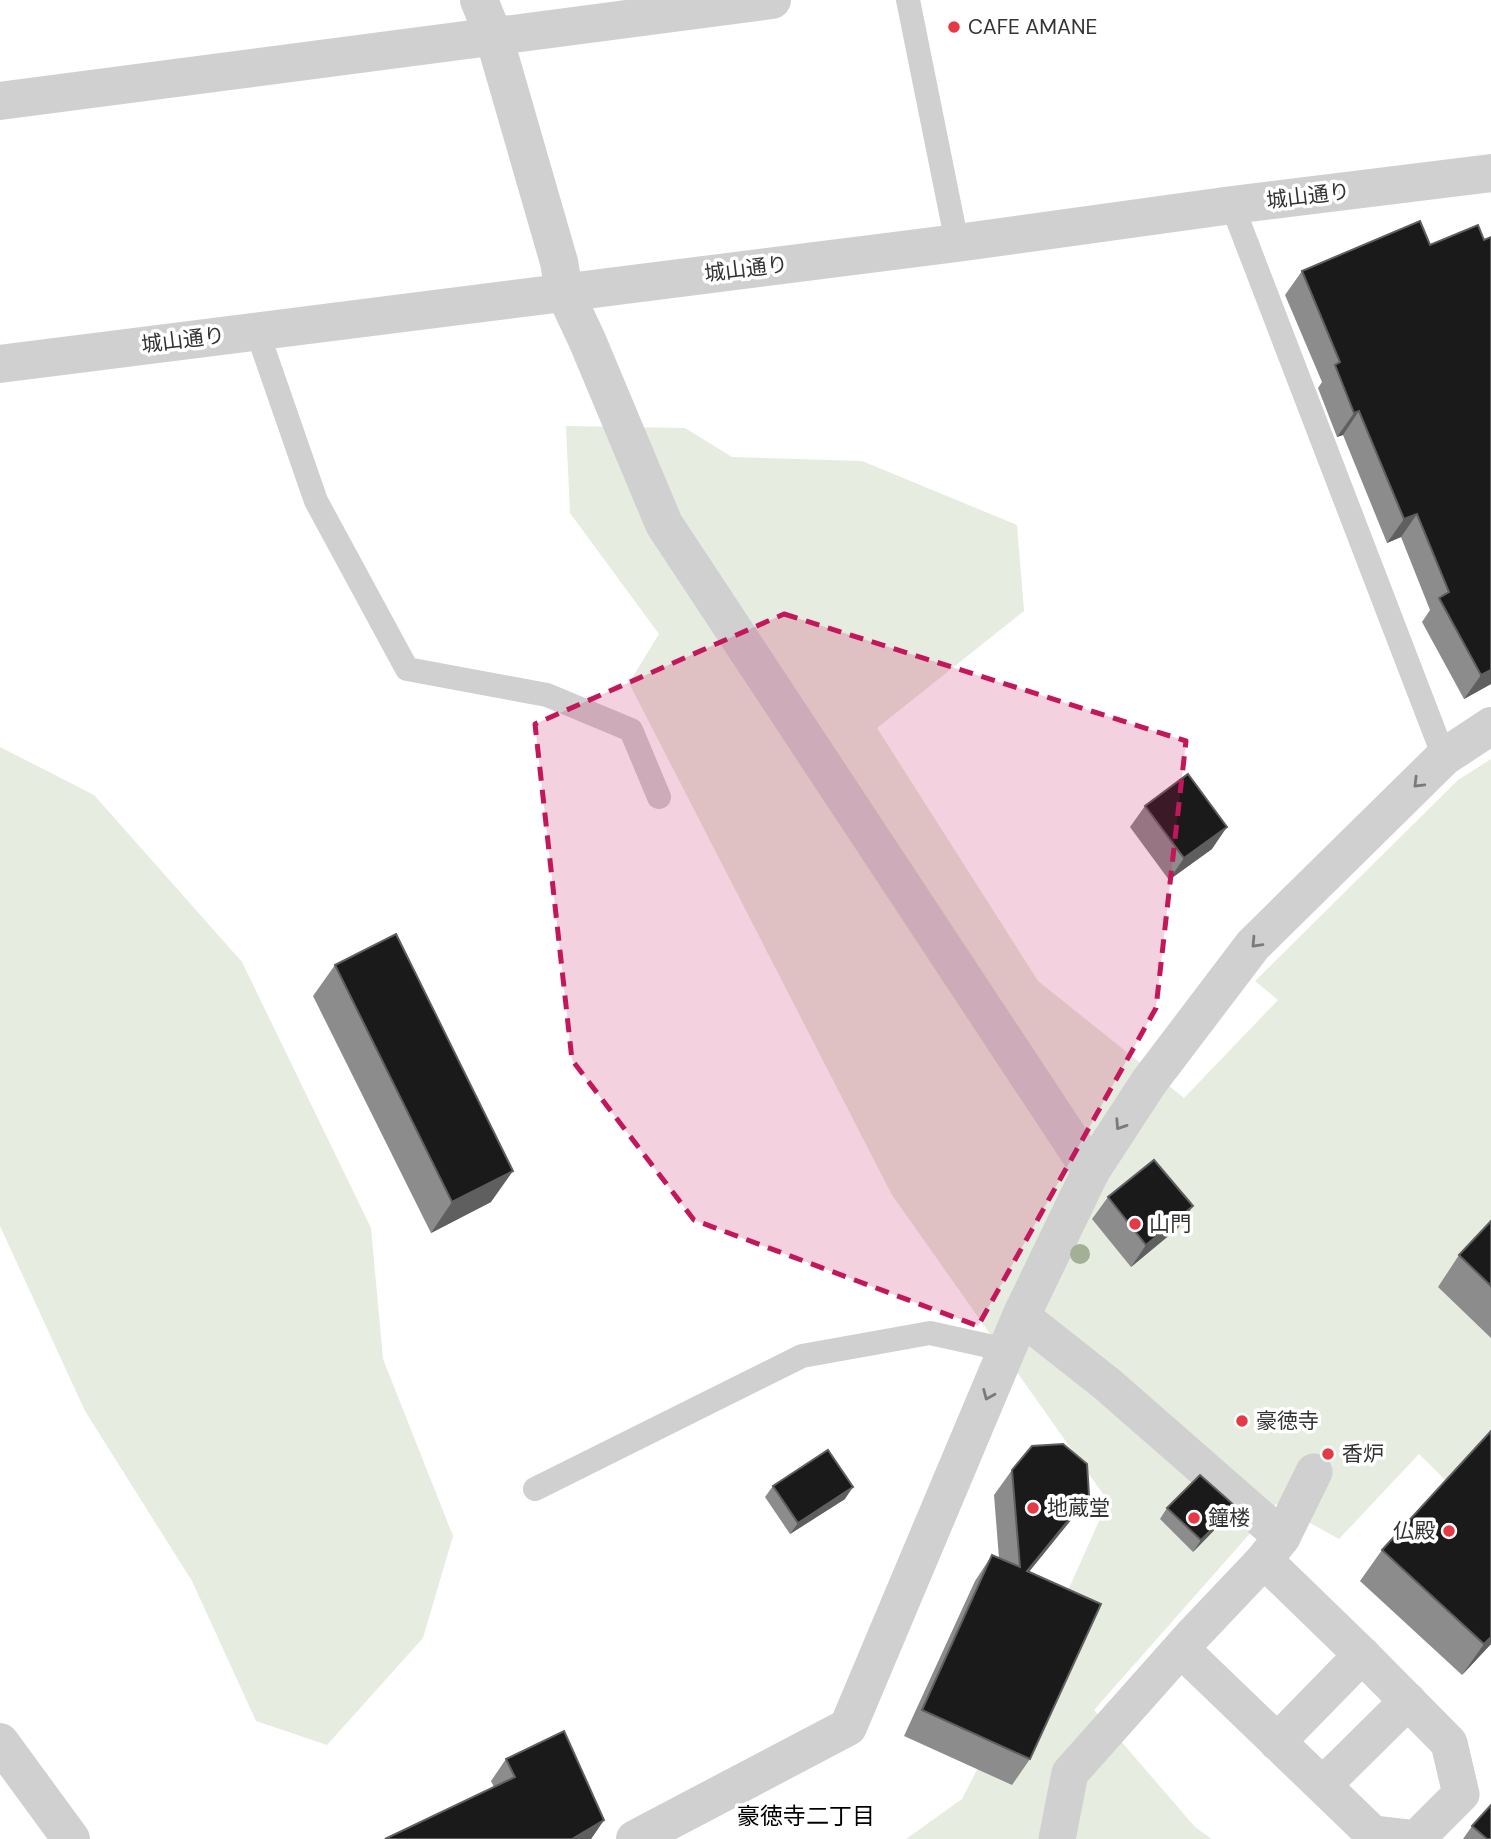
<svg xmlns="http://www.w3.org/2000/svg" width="1491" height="1839" viewBox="0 0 1491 1839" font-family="'DM Sans','Noto Sans JP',sans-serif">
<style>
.green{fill:#e6ecdf}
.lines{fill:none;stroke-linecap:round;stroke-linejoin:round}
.service{stroke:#d0d0d0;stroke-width:24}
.pedestrian{stroke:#d0d0d0;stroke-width:37}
.minor{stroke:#d0d0d0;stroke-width:38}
.tertiary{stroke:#d0d0d0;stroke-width:38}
.tree{fill:#a2b095}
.wall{fill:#8c8c8c}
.shaded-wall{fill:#5f5f5f}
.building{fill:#1a1a1a;stroke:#5f5f5f;stroke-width:2}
.oneway{stroke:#7a7a7a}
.marked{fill:#c2185b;fill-opacity:0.2;stroke:#c2185b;stroke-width:5;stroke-dasharray:14 9;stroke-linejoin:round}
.poi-dot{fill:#e63946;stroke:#fff;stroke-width:2.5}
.labels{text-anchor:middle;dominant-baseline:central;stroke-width:7;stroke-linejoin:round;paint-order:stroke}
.poi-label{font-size:21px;fill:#333;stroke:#fff;text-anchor:start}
.street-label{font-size:21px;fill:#333;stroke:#fff}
.neighbourhood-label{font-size:23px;fill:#000;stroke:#fff}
</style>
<rect width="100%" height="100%" fill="#fff"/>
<!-- green -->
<g class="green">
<polygon points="566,426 685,428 732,457 862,461 1017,525 1024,611 877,728 1038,981 1184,1098 1278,1000 1255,981 1458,780 1491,759 1491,1525 1419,1454 1339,1539 1276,1504 1094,1710 1195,1827 1212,1839 906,1839 962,1799 1061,1606 1108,1501 892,1195 629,683 659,634 570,513"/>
<polygon points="0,747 94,795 242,962 371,1228 383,1359 453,1536 423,1638 327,1745 256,1721 192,1581 85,1411 0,1226"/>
</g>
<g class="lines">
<!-- service -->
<g class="service">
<polyline points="908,0 957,243"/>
<polyline points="1232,205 1444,757"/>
<polyline points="257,331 316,501 407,669 547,695 631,730 659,797"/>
<polyline points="535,1489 802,1356 930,1333 1007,1350"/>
</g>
<!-- pedestrian -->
<g class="pedestrian">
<polyline points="1021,1316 1107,1384 1282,1537"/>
<polyline points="1181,1649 1373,1834 1416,1839 1461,1794 1449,1743 1362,1655 1264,1560"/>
<polyline points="1277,1742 1362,1655"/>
<polyline points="1323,1785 1408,1701"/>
<polyline points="1057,1839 1070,1773 1191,1637 1264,1560 1282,1537 1314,1472"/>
</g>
<!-- minor -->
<g class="minor">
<polyline points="479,0 494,37 559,262 564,291 587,340 664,524 1091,1171"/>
<polyline points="0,101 772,0"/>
<polyline points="635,1839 848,1727 1021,1316 1091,1171 1149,1082 1253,945 1444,757 1491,726"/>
</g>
<!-- tertiary -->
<g class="tertiary">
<polyline points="0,364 957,243 1232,205 1491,173"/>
<polyline points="0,1742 71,1839"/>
</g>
</g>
<!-- trees -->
<circle class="tree" cx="1080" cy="1254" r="10"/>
<!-- wall -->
<g class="wall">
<polygon points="1491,237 1491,684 1464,699 1422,622 1430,610 1401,537 1387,543 1343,435 1337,437 1318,388 1322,382 1285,295 1302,271 1430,245 1484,240"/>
<polygon points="1145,806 1212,849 1169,880 1130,827"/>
<polygon points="335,965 491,1202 431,1233 313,996"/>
<polygon points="1108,1197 1178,1228 1131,1267 1092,1219"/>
<polygon points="1491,1221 1491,1338 1438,1287 1459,1255"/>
<polygon points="1012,1470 1089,1495 1071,1520 1029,1572 1030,1759 1012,1785 904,1736 975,1581 992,1555 999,1558 994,1495"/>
<polygon points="773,1486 845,1499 790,1534 765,1497"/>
<polygon points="1235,1506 1227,1517 1193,1552 1160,1519 1167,1508"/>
<polygon points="1382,1550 1491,1644 1462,1675 1360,1581"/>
<polygon points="506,1759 604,1820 591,1839 385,1839 494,1787 491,1781"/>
<polygon points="1472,1826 1491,1839 1463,1839"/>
</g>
<!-- shaded-wall -->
<g class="shaded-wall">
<polygon points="1359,411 1343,435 1337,437 1354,413"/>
<polygon points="1417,514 1401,537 1387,543 1404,519"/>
<polygon points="1491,670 1491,684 1464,699 1481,675"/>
<polygon points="1227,827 1212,849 1169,880 1184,858"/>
<polygon points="513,1171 491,1202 431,1233 452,1202"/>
<polygon points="1193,1206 1178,1228 1131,1267 1146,1245"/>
<polygon points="853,1487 845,1499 790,1534 798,1523"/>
<polygon points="1089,1495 1071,1520 1009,1596 1027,1571"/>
<polygon points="1235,1506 1227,1517 1193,1552 1201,1540"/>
<polygon points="1491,1637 1491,1644 1462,1675 1484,1644"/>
<polygon points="604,1820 591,1839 572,1839"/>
</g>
<!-- building -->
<g class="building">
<polygon points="1420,221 1430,245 1478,225 1484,240 1491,237 1491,670 1481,675 1439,598 1449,592 1417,514 1404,519 1359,411 1354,413 1335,365 1340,362 1302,271"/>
<polygon points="1188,774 1227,827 1184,858 1145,806"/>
<polygon points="396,934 513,1171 452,1202 335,965"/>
<polygon points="1154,1160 1193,1206 1146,1245 1108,1197"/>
<polygon points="1491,1221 1491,1286 1459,1255"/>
<polygon points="1491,1431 1491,1637 1484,1644 1382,1550"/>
<polygon points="1063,1444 1087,1464 1089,1495 1027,1571 1101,1604 1030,1759 922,1710 992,1555 1020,1567 1012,1470 1032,1446"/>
<polygon points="828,1450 853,1487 798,1523 773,1486"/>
<polygon points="1200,1475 1235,1506 1201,1540 1167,1508"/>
<polygon points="564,1731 604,1820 572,1839 385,1839 515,1777 506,1759"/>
<polygon points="1491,1805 1491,1839 1487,1839 1472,1826"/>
</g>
<!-- one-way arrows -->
<defs><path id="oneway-chevron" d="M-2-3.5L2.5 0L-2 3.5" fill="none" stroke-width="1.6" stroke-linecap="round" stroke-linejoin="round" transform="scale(1.75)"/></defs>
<g class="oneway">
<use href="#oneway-chevron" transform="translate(1418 783) rotate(135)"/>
<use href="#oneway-chevron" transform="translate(1256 943) rotate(133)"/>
<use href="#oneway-chevron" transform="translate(1120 1125) rotate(123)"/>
<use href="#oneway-chevron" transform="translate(988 1395) rotate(113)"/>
</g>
<!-- marked area -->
<path class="marked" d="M 784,614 L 1186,741 L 1156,1008 L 978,1326 L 694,1220 L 572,1060 L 535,724 Z"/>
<!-- markers -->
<g class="poi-dot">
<circle cx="954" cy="27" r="7"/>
<circle cx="1135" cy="1224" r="7"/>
<circle cx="1242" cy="1421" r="7"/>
<circle cx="1328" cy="1454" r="7"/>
<circle cx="1033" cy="1508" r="7"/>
<circle cx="1194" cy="1518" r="7"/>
<circle cx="1449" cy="1531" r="7"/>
</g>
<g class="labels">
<!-- poi labels -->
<g class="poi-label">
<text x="968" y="27">CAFE AMANE</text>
<text x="1149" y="1224">山門</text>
<text x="1256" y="1421">豪徳寺</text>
<text x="1342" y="1454">香炉</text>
<text x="1047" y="1508">地蔵堂</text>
<text x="1208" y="1518">鐘楼</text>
<text x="1435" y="1531" text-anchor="end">仏殿</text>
</g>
<!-- street labels -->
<g class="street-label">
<text transform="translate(1308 196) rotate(-7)">城山通り</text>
<text transform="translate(746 269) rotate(-7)">城山通り</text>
<text transform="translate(183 340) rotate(-7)">城山通り</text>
</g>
<!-- neighbourhood labels -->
<g class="neighbourhood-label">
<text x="806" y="1816">豪徳寺二丁目</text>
</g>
</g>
</svg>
